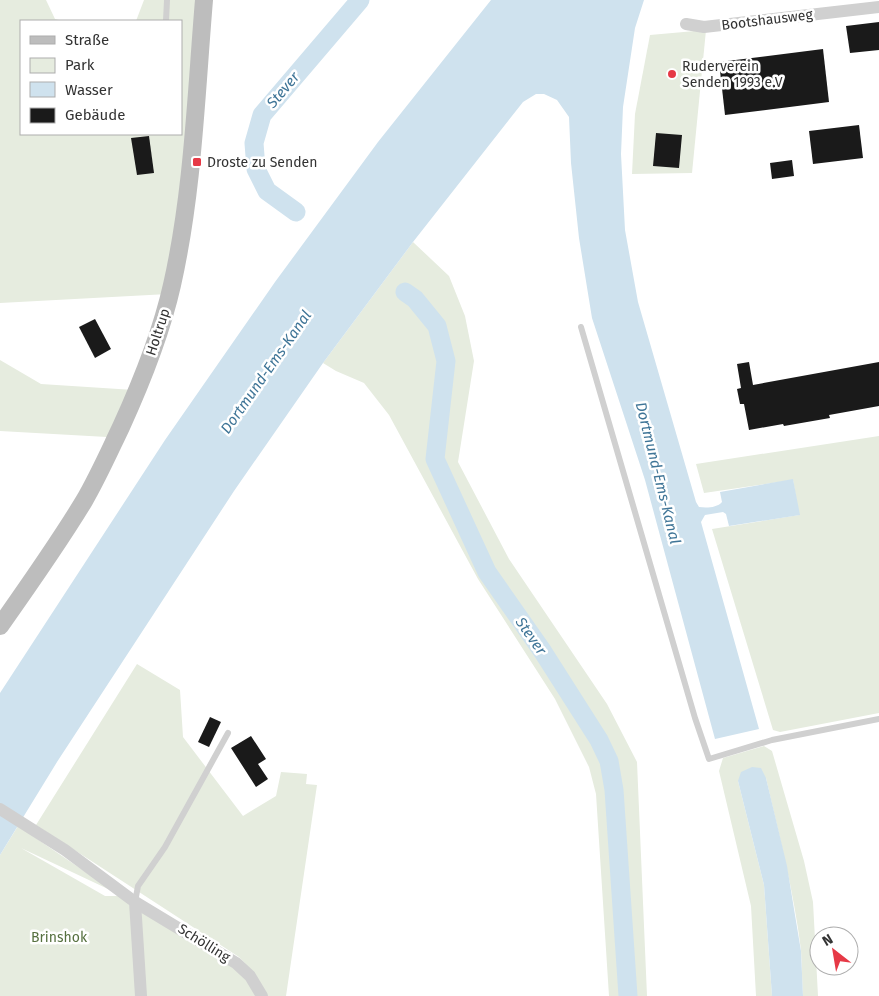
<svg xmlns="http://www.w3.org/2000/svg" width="879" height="996" viewBox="0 0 879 996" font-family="'Fira Sans',sans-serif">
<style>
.green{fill:#e6ecdf}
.water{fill:#cfe2ee}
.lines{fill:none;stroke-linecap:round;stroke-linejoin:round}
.river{stroke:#cfe2ee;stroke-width:19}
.building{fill:#1a1a1a}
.lane{stroke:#d0d0d0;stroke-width:6}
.street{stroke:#d0d0d0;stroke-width:12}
.secondary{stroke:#bdbdbd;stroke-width:18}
.poi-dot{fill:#e63946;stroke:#fff;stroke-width:2}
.labels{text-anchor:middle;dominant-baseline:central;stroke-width:5;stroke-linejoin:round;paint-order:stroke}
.street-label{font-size:14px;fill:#333;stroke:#fff}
.poi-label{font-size:14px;fill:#333;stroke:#fff;text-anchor:start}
.park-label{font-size:14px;fill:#56703f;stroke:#fff}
.water-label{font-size:15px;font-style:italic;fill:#3f7597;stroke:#fff}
</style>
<rect width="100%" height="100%" fill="#fff"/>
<!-- green -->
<g class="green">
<polygon points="0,0 46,0 55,19 63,21 21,21 21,134 181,134 181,21 136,21 144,0 201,0 168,294 0,303"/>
<polygon points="706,30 692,173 632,174 635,114 650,35"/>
<polygon points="413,242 449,276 465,316 474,361 458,462 509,559 607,704 637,762 647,996 609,996 596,794 589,767 555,699 478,579 389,415 364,383 336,371 323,363"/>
<polygon points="0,360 41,384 134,390 107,437 0,431"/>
<polygon points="879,436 879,713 780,732 773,730 712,529 799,515 793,480 704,493 696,464"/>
<polygon points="137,664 180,690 183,737 243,816 276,796 281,772 307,774 306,784 317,785 286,996 268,996 253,972 239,957 36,825"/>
<path d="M 764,746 L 772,751 L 804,861 L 813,902 L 818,996 L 803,996 C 802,981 802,965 801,950 C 794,892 779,835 766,778 L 738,781 L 764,885 L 772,996 L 756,996 L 751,906 L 719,771 L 723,758 Z"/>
<polygon points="18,826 109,888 108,889 21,848 105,896 125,896 130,907 136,996 0,996 0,855"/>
<polygon points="141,911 233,963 258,996 146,996"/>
</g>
<!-- water -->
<g class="water">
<path d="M 491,0 L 644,0 L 635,28 L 623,107 L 621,154 L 625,230 L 638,302 L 696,502 L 699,507 C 706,508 717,508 722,502 L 720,492 L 793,479 L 800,515 L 729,526 L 726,514 L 723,512 L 705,515 L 701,522 L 759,729 L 715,739 L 645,480 L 592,318 L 579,238 L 571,163 L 569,117 L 557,100 L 544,94 L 536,94 L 523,102 L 413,242 L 323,363 L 234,491 L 57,762 L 0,855 L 0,693 L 165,440 L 275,282 L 378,142 Z"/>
<polygon points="752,767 761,768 766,778 787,866 794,909 801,951 803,996 772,996 764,885 738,781 741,772"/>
</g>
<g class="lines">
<!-- river -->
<g class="river">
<polyline points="296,212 267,191 256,169 254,143 262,115 360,0"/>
<polyline points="405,292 415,299 437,326 446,361 435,459 487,572 543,652 599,740 609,761 614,790 628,996"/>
</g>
</g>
<!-- building -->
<g class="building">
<polygon points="879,22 879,50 850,53 846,26"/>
<polygon points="823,49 829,102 725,115 719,62"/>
<polygon points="859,125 863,158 813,164 809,131"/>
<polygon points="656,133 682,135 679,168 653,166"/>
<polygon points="149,136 154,173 137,175 131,138"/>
<polygon points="792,160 794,176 772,179 770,163"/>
<polygon points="95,319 111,349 95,358 79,327"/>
<polygon points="749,362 753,385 879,362 879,406 829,415 830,418 784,426 783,424 749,430 744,404 740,404 737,389 741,388 737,364"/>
<polygon points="210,717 221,722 209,747 198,742"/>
<polygon points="251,736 266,759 258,764 268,779 256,787 231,748"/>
</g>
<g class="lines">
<!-- lane -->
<g class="lane">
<polyline points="166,21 167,0"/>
<polyline points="581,327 695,718 709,759 772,740 879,719"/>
<polyline points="135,902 138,886 165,847 228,733"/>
</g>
<!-- street -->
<g class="street">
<polyline points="686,24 704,27 879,7"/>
<polyline points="0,809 65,850 135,902 236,963 250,976 262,996"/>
<polyline points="135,902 141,996"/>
</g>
<!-- secondary -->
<path class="secondary" d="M 0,626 C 29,585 58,544 84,501 C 98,477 109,452 121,427 C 142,381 161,334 172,285 C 193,192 196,95 204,0"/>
</g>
<!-- markers -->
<g class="poi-dot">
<circle cx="672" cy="74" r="5"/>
<rect x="192" y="157" width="10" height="10" rx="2.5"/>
</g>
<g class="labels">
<!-- street labels -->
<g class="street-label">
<text transform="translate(767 20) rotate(-7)">Bootshausweg</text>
<text transform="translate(158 332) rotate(-72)">Holtrup</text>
<text transform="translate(204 943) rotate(32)">Schölling</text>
</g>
<!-- poi labels -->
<g class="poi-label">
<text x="682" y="66">Ruderverein<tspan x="682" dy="16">Senden 1993 e.V</tspan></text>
<text x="207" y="162">Droste zu Senden</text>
</g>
<!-- park labels -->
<g class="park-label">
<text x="59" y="937">Brinshok</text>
</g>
<!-- water labels -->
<g class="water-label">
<text transform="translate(283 90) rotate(-50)">Stever</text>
<text transform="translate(266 372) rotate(-55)">Dortmund-Ems-Kanal</text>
<text transform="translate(658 473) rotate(76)">Dortmund-Ems-Kanal</text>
<text transform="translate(531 636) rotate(55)">Stever</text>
</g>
</g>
<!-- legend -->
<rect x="20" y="20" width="162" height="115" fill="#ffffff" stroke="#adadad"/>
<rect x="30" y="36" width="25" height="8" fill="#bdbdbd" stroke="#adadad"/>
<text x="65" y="45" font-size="15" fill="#333333">Straße</text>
<rect x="30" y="58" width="25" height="15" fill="#e6ecdf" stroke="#adadad"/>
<text x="65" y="70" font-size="15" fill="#333333">Park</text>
<rect x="30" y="82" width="25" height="15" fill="#cfe2ee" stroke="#adadad"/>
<text x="65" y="95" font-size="15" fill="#333333">Wasser</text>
<rect x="30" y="108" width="25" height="15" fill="#1a1a1a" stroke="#adadad"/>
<text x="65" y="120" font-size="15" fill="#333333">Gebäude</text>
<!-- north arrow -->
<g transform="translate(834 951) rotate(329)"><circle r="24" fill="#ffffff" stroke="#adadad"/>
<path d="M0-4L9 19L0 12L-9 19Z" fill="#e63946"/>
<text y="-8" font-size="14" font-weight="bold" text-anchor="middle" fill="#333333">N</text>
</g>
</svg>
